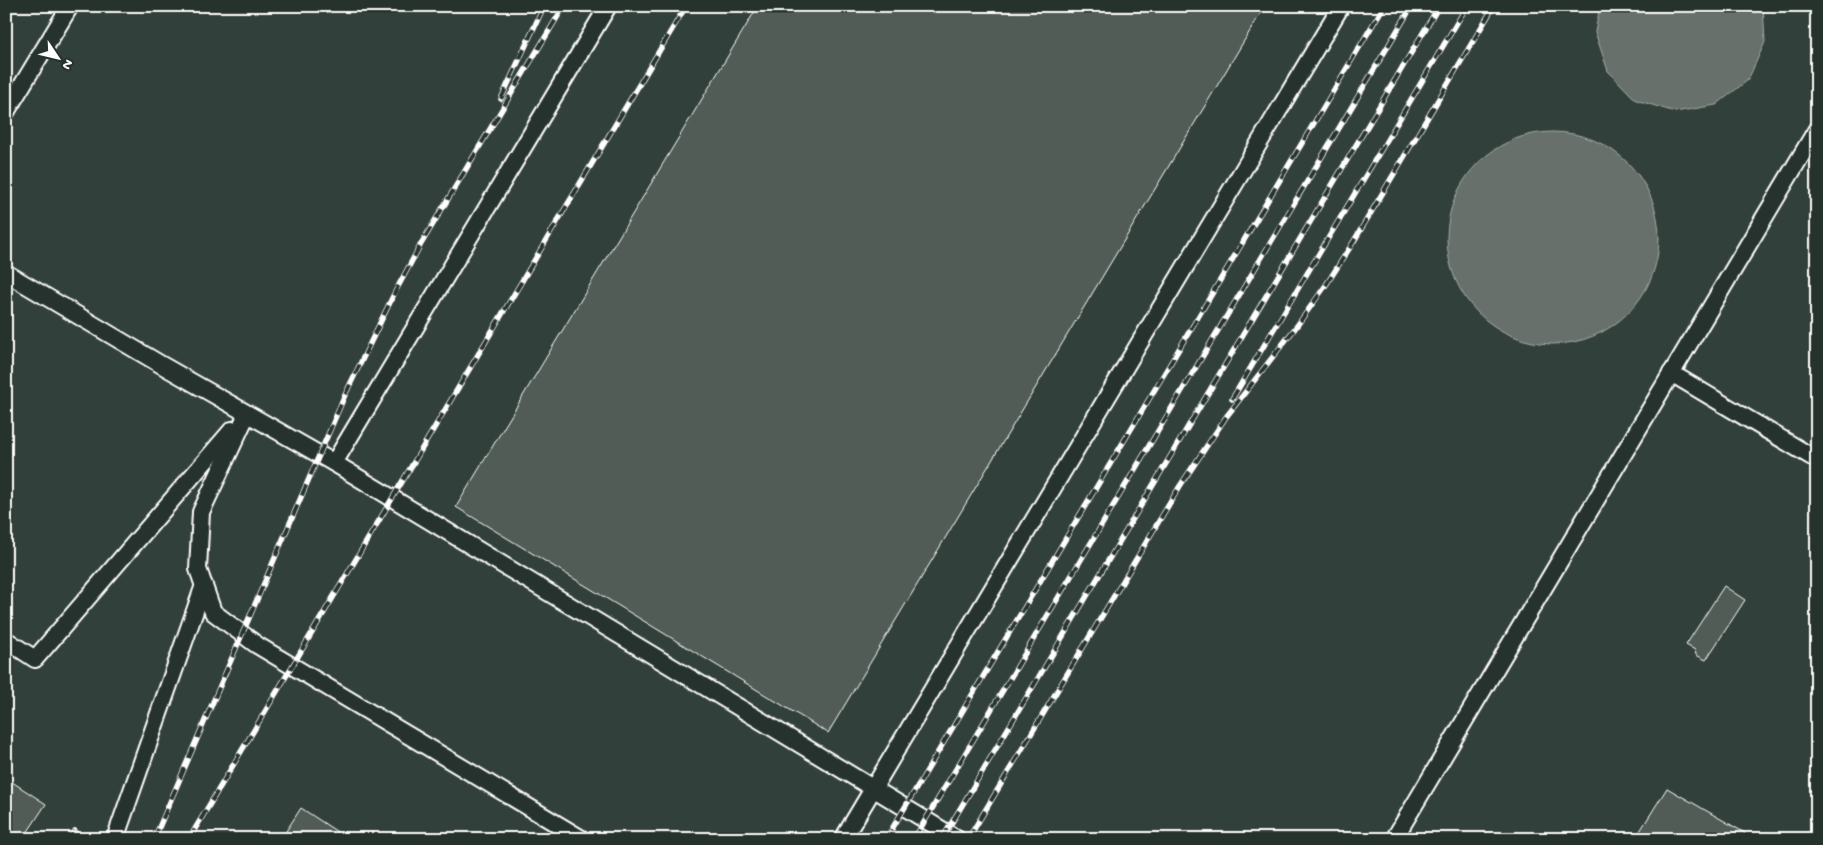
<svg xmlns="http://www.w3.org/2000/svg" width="1823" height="845" viewBox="0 0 1823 845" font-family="'Gochi Hand',sans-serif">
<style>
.built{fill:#333f3a}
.water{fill:#67706c;stroke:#a4a9a7}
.building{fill:#515c57;stroke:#fff}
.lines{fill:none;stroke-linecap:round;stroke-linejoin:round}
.lane-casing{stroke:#fff;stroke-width:20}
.lane{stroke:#26332d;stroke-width:16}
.rail-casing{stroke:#fff;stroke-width:5.5}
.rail{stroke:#26332d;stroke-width:4;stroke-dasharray:11;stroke-linecap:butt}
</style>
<rect width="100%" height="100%" fill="#26332d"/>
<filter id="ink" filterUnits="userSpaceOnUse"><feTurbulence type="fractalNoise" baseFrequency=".02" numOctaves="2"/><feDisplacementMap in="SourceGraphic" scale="10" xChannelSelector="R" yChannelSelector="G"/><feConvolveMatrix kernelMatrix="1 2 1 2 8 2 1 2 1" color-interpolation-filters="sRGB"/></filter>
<g filter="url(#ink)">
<!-- built -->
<rect class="built" x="6" y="6" width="1811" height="833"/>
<!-- water -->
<g class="water">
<polygon points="1600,6 1763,6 1765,42 1748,80 1716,105 1675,112 1636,100 1608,71 1595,32"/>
<circle cx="1553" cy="238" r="106"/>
</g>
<!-- building -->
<g class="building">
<polygon points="758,6 1265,6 828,733 456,507"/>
<polygon points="1817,371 1817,386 1810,382"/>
<polygon points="1724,586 1745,600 1706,660 1696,655 1695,650 1686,645"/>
<polygon points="6,778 46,804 23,839 6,839"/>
<polygon points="1667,788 1745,833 1742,839 1635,839"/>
<polygon points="301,808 348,839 281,839"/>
</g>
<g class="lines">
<defs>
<g id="lane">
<polyline points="6,112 70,6"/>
<polyline points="6,273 160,364 334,463 608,6"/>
<polyline points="1671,373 1817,460"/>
<polyline points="247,414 201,512 198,569 213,612 257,645 582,839"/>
<polyline points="334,463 957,839"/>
<polyline points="6,640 35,659 232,430"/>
<polyline points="115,839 204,585"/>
<polyline points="843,839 1341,6"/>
<polyline points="1394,839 1817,129"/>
</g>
</defs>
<!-- lane casing -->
<use href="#lane" class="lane-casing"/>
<!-- lane -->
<use href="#lane" class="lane"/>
<defs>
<g id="rail">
<polyline points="501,99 544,6"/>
<polyline points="1232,399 1467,6"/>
<polyline points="70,839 75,831"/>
<polyline points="154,839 345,395 394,294 421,244 564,6"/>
<polyline points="189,839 686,6"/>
<polyline points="886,839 1384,6"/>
<polyline points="914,839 1412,6"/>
<polyline points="942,839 1439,6"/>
<polyline points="968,839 1180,486 1226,417 1296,327 1326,285 1354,241 1494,6"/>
</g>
</defs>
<!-- rail casing -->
<use href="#rail" class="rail-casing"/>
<!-- rail -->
<use href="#rail" class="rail"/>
</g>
</g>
<!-- margin -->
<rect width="1823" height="845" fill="none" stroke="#26332d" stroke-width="25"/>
<rect x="12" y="12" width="1798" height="820" fill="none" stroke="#fff" stroke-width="2" filter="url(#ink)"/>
<!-- north arrow -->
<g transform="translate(58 58) rotate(125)" stroke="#26332d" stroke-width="4" paint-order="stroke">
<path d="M0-4L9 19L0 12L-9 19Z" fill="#ffffff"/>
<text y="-8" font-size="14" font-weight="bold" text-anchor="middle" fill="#ffffff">N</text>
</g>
</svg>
